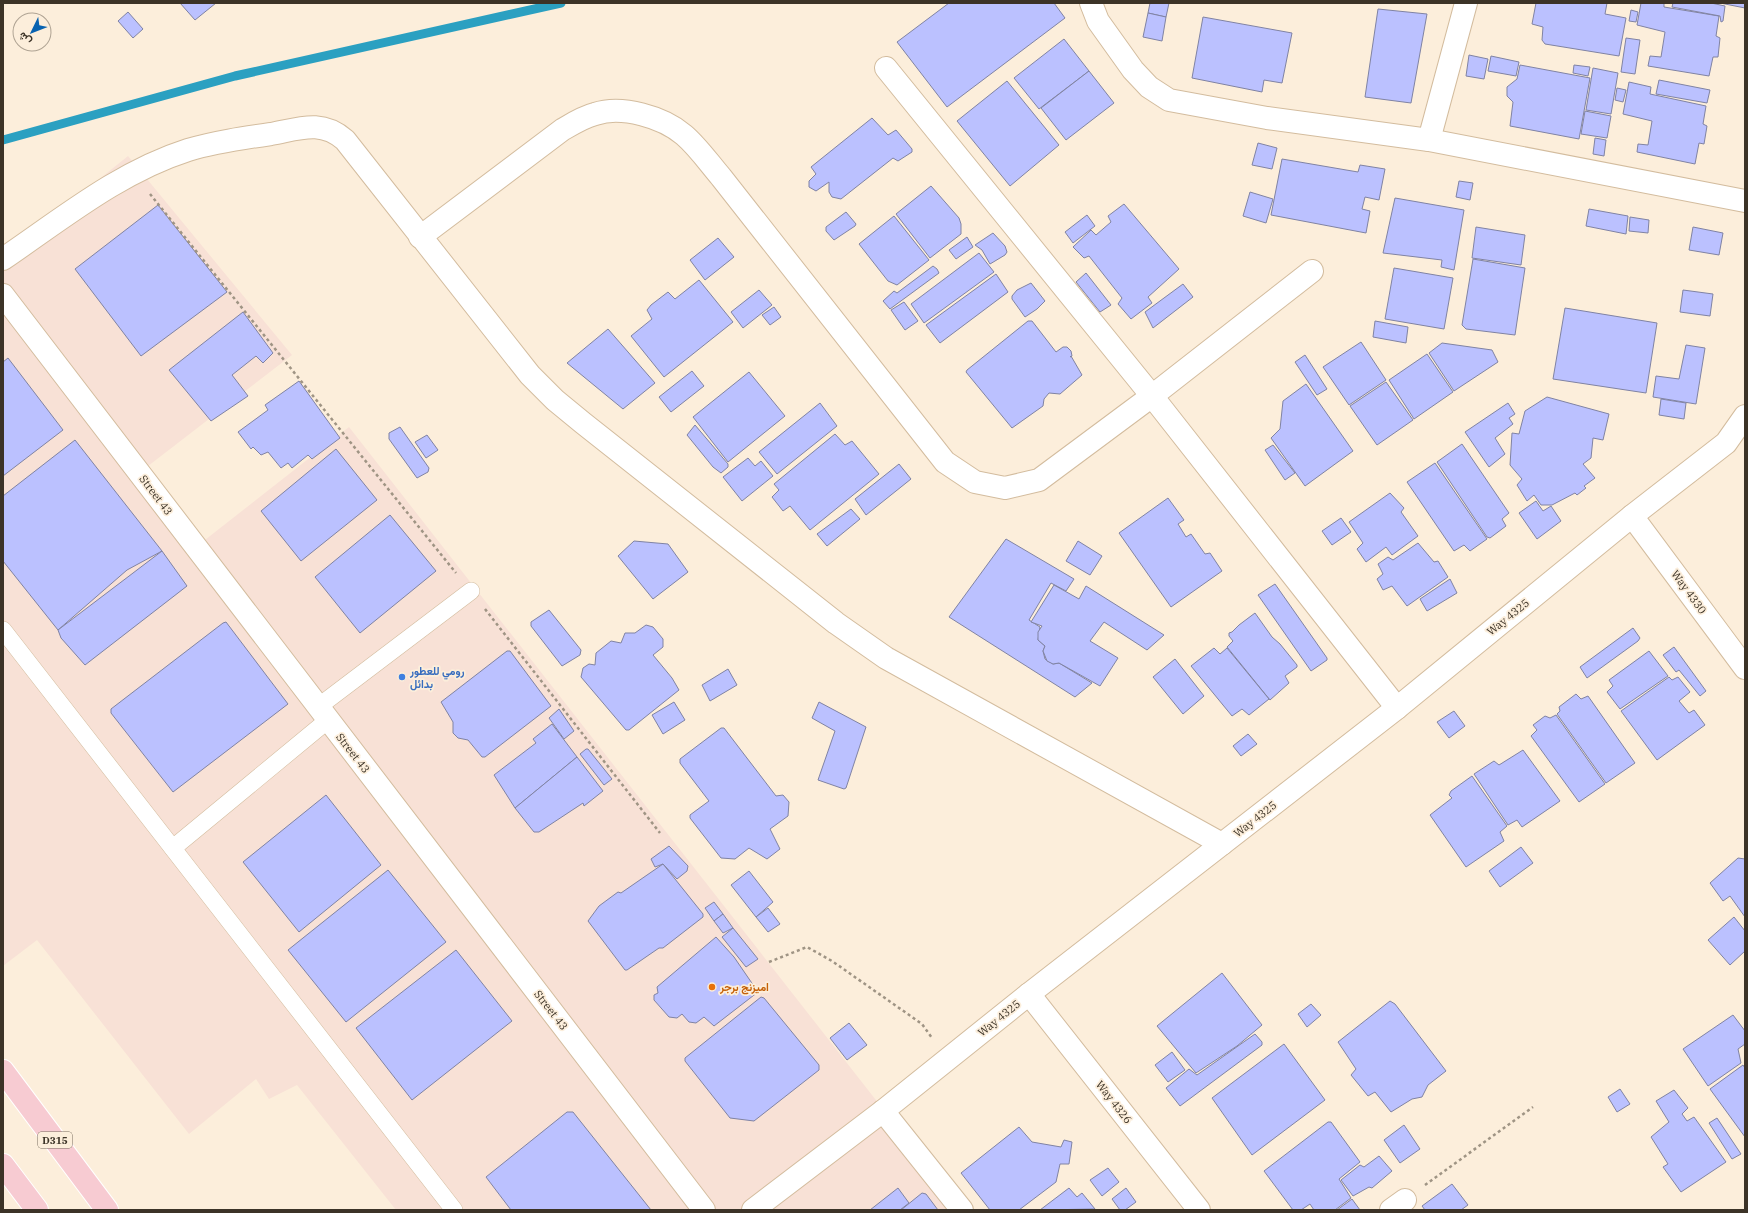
<svg xmlns="http://www.w3.org/2000/svg" width="1748" height="1213" viewBox="0 0 1748 1213" font-family="'IBM Plex Serif',Vazirmatn,serif">
<style>
.commercial{fill:#f8e1d6}
.lines{fill:none;stroke-linecap:round;stroke-linejoin:round}
.stream{stroke:#2ba0c1;stroke-width:9}
.building{fill:#bbc1ff;stroke:#8083a3}
.lane-casing{stroke:#d3bc9e;stroke-width:18}
.street-casing{stroke:#d3bc9e;stroke-width:24}
.secondary-casing{stroke:#d3bc9e;stroke-width:24}
.primary-casing{stroke:#fff;stroke-width:24}
.path{stroke:#9f9484;stroke-width:2.5;stroke-dasharray:3 3;stroke-linecap:butt}
.lane{stroke:#fff;stroke-width:17}
.street{stroke:#fff;stroke-width:22}
.secondary{stroke:#fff;stroke-width:22}
.primary{stroke:#f7cbd2;stroke-width:22}
.shop-dot{fill:#3f7fe0;stroke:#fceedb;stroke-width:1.5}
.food-dot{fill:#e8710a;stroke:#fceedb;stroke-width:1.5}
.labels{text-anchor:middle;dominant-baseline:central;stroke-width:3.5;stroke-linejoin:round;paint-order:stroke}
.shield{fill:#fceedb;stroke:#766b5d;stroke-width:1}
.shield-label{font-size:10px;font-weight:bold;fill:#3c3327}
.street-label{font-size:11px;fill:#3c3327;stroke:#fceedb}
.shop-label{font-size:11px;font-weight:bold;fill:#366cbe;stroke:#fceedb;text-anchor:start}
.food-label{font-size:11px;font-weight:bold;fill:#c56008;stroke:#fceedb;text-anchor:start}
</style>
<rect width="100%" height="100%" fill="#fceedb"/>
<!-- commercial -->
<polygon class="commercial" points="128,156 292,355 139,473 196,547 349,427 962,1210 396,1210 297,1085 269,1099 256,1079 189,1134 37,940 3,966 3,257"/>
<g class="lines">
<!-- stream -->
<polyline class="stream" points="3,140 235,76 561,3"/>
</g>
<!-- building -->
<g class="building">
<polygon points="180,3 216,3 195,20"/>
<polygon points="949,3 1054,3 1065,18 947,107 897,42"/>
<polygon points="1150,3 1169,3 1166,17 1148,13"/>
<polygon points="1536,3 1607,3 1605,14 1626,18 1619,56 1545,44 1542,40 1543,27 1532,24"/>
<polygon points="1641,3 1664,3 1664,7 1719,16 1716,36 1720,38 1718,57 1713,57 1709,76 1648,66 1650,56 1661,57 1665,32 1637,25"/>
<polygon points="1673,3 1711,3 1725,6 1723,21 1721,22 1720,16 1672,7"/>
<polygon points="1720,3 1745,3 1745,8"/>
<polygon points="1378,9 1427,14 1411,103 1365,97"/>
<polygon points="1631,10 1638,12 1636,22 1629,21"/>
<polygon points="128,12 143,29 133,38 118,21"/>
<polygon points="1148,13 1166,17 1162,41 1143,37"/>
<polygon points="1203,17 1292,33 1282,83 1264,80 1262,92 1192,78"/>
<polygon points="1626,38 1640,40 1635,74 1621,72"/>
<polygon points="1064,39 1089,71 1039,109 1014,78"/>
<polygon points="1469,55 1488,59 1484,79 1466,76"/>
<polygon points="1491,56 1519,62 1516,76 1488,71"/>
<polygon points="1520,65 1590,78 1579,139 1510,126 1513,102 1507,96 1507,87 1517,79"/>
<polygon points="1574,65 1590,67 1588,76 1573,73"/>
<polygon points="1593,68 1618,73 1611,114 1586,110"/>
<polygon points="1089,71 1114,103 1066,140 1041,108"/>
<polygon points="1659,80 1710,90 1707,103 1656,94"/>
<polygon points="1007,81 1059,145 1010,186 957,121"/>
<polygon points="1629,82 1651,87 1650,94 1706,106 1703,124 1707,126 1704,144 1699,143 1695,164 1637,152 1638,144 1648,145 1652,121 1623,114"/>
<polygon points="1617,88 1626,90 1623,102 1615,100"/>
<polygon points="1585,111 1611,116 1607,138 1581,134"/>
<polygon points="872,118 888,135 896,130 912,149 912,152 898,161 893,158 841,199 832,197 829,192 829,182 816,191 809,187 809,181 816,174 811,167"/>
<polygon points="1595,138 1606,140 1604,156 1593,154"/>
<polygon points="1258,143 1277,148 1272,169 1252,165"/>
<polygon points="1282,159 1358,172 1360,165 1385,169 1379,200 1365,197 1362,209 1370,211 1366,233 1271,215"/>
<polygon points="1459,181 1473,183 1470,200 1456,197"/>
<polygon points="931,186 959,218 961,224 961,234 930,258 896,214"/>
<polygon points="1250,192 1273,199 1266,223 1243,216"/>
<polygon points="1395,198 1464,210 1454,270 1441,267 1442,260 1383,253"/>
<polygon points="1124,204 1179,269 1148,297 1152,303 1131,319 1118,304 1122,298 1089,256 1084,258 1073,247 1091,230 1096,235 1111,222 1108,216"/>
<polygon points="158,205 227,292 141,356 75,269"/>
<polygon points="1589,209 1628,216 1626,234 1586,226"/>
<polygon points="846,212 856,224 855,226 834,240 826,231 826,227"/>
<polygon points="1087,215 1095,226 1073,243 1065,232"/>
<polygon points="894,216 929,260 897,285 888,281 859,244"/>
<polygon points="1630,217 1649,220 1648,233 1629,231"/>
<polygon points="1476,227 1525,235 1521,265 1472,258"/>
<polygon points="1693,227 1723,233 1719,255 1689,250"/>
<polygon points="993,233 1005,246 1007,252 1005,255 990,264 982,250 975,245"/>
<polygon points="967,237 973,247 956,259 949,250"/>
<polygon points="718,238 734,257 705,280 690,260"/>
<polygon points="979,253 994,272 924,323 911,304"/>
<polygon points="1473,259 1525,268 1515,335 1466,329 1462,325"/>
<polygon points="933,266 937,269 939,273 890,309 883,301 894,291 897,293"/>
<polygon points="1394,268 1453,278 1444,329 1385,319"/>
<polygon points="1086,273 1111,305 1100,312 1076,282"/>
<polygon points="996,274 1008,292 940,343 926,325"/>
<polygon points="699,280 733,322 664,377 631,336 652,319 647,310 651,305 668,292 675,299"/>
<polygon points="1031,283 1045,301 1037,309 1025,317 1012,299 1012,296 1017,290"/>
<polygon points="1183,284 1193,297 1153,328 1145,312"/>
<polygon points="759,290 772,305 743,328 731,312"/>
<polygon points="1683,290 1713,294 1710,316 1680,312"/>
<polygon points="904,302 918,321 905,330 891,310"/>
<polygon points="774,307 781,317 770,325 762,315"/>
<polygon points="1565,308 1657,323 1646,393 1553,379"/>
<polygon points="243,312 273,353 263,363 256,356 232,375 248,396 211,421 169,370"/>
<polygon points="1028,321 1032,321 1056,352 1063,347 1067,347 1071,351 1072,356 1070,357 1071,356 1082,375 1060,394 1049,393 1044,399 1043,406 1012,428 966,372 967,370"/>
<polygon points="1375,321 1408,327 1406,343 1373,337"/>
<polygon points="608,329 655,383 623,409 567,363"/>
<polygon points="1361,342 1386,380 1349,405 1323,367"/>
<polygon points="1442,343 1492,350 1498,362 1454,391 1429,353"/>
<polygon points="1686,345 1705,348 1696,404 1653,397 1656,376 1679,379"/>
<polygon points="1427,354 1453,392 1414,419 1389,380"/>
<polygon points="1305,355 1327,389 1317,395 1295,362"/>
<polygon points="8,358 63,430 3,476 3,362"/>
<polygon points="692,371 704,386 671,412 659,397"/>
<polygon points="749,372 785,416 728,462 693,417"/>
<polygon points="299,381 340,438 312,459 308,455 292,468 288,463 281,468 268,452 261,455 253,447 251,449 238,432 268,410 265,405"/>
<polygon points="1386,382 1413,420 1377,445 1350,406"/>
<polygon points="1306,384 1353,451 1305,486 1271,438 1280,429 1283,401"/>
<polygon points="1547,397 1609,414 1603,440 1593,438 1591,458 1583,464 1595,478 1584,486 1586,488 1577,495 1575,493 1552,505 1541,505 1534,495 1527,501 1517,485 1522,479 1510,465 1512,433 1519,434 1525,411"/>
<polygon points="1661,399 1686,403 1684,419 1659,415"/>
<polygon points="820,403 837,426 777,474 759,452"/>
<polygon points="1508,403 1515,414 1509,418 1513,424 1495,438 1505,454 1489,467 1465,432"/>
<polygon points="695,425 728,464 728,467 721,473 713,467 687,435"/>
<polygon points="400,427 429,468 428,472 417,478 389,439 389,433"/>
<polygon points="835,434 845,445 852,441 879,474 810,530 790,506 783,511 772,497 779,490 774,484"/>
<polygon points="427,435 438,450 426,458 415,442"/>
<polygon points="75,440 162,551 127,570 58,630 3,561 3,496"/>
<polygon points="1462,444 1509,513 1502,519 1506,526 1490,538 1487,537 1437,462"/>
<polygon points="1273,445 1295,473 1285,480 1265,450"/>
<polygon points="336,449 377,500 301,561 261,511"/>
<polygon points="748,458 755,466 761,461 773,476 742,501 723,477"/>
<polygon points="1435,463 1487,539 1470,551 1464,545 1454,551 1407,482"/>
<polygon points="899,464 911,479 866,515 855,499"/>
<polygon points="1390,493 1404,508 1401,512 1418,536 1392,555 1386,547 1366,562 1357,549 1363,543 1349,522"/>
<polygon points="1168,498 1184,520 1178,524 1186,537 1191,534 1205,554 1210,553 1222,571 1171,607 1119,533"/>
<polygon points="1536,501 1543,511 1551,506 1561,521 1537,539 1519,513"/>
<polygon points="851,509 860,519 827,546 817,534"/>
<polygon points="390,515 436,571 360,633 315,577"/>
<polygon points="1341,518 1351,532 1332,545 1322,531"/>
<polygon points="1006,539 1074,579 1066,591 1051,583 1029,620 1040,627 1038,640 1045,646 1043,651 1045,659 1053,664 1059,663 1092,683 1075,697 949,617"/>
<polygon points="634,541 668,544 688,572 653,599 618,556"/>
<polygon points="1078,541 1102,556 1090,575 1066,561"/>
<polygon points="1418,543 1434,562 1438,561 1448,577 1407,606 1392,586 1383,590 1377,579 1383,574 1378,564 1388,557 1393,560"/>
<polygon points="162,551 187,586 85,665 61,638 58,630"/>
<polygon points="1450,579 1457,593 1427,611 1420,599"/>
<polygon points="1275,584 1327,658 1327,660 1311,671 1258,595"/>
<polygon points="1054,585 1079,599 1086,586 1164,635 1147,650 1104,622 1090,641 1118,658 1100,686 1059,663 1053,664 1047,661 1043,651 1045,646 1038,640 1038,632 1042,626 1031,622"/>
<polygon points="549,610 581,650 580,655 562,666 531,626 531,622"/>
<polygon points="1255,613 1272,637 1280,644 1297,665 1297,667 1285,676 1289,683 1270,700 1227,647 1233,641 1229,636 1229,633 1232,632 1239,625"/>
<polygon points="226,622 288,704 173,792 111,713 111,709 223,623"/>
<polygon points="646,625 653,627 663,639 663,647 653,655 672,678 679,690 629,730 626,730 581,677 583,668 589,664 595,665 596,653 611,641 621,643 625,633 635,633"/>
<polygon points="1633,628 1640,638 1638,641 1587,678 1580,667"/>
<polygon points="1674,647 1706,691 1700,696 1679,670 1676,672 1663,655"/>
<polygon points="1214,648 1220,654 1227,648 1269,699 1249,715 1242,709 1232,716 1191,666"/>
<polygon points="507,651 510,651 551,706 485,757 482,757 468,740 458,738 453,733 453,722 441,702"/>
<polygon points="1649,651 1668,676 1620,709 1607,692 1613,686 1609,680"/>
<polygon points="1175,659 1204,696 1183,714 1153,677"/>
<polygon points="728,669 737,685 710,701 702,685"/>
<polygon points="1669,677 1672,680 1678,677 1690,692 1679,701 1689,713 1694,710 1705,725 1657,760 1621,711"/>
<polygon points="1576,694 1581,699 1588,696 1635,763 1606,783 1557,714 1560,711 1559,707"/>
<polygon points="674,702 685,720 663,734 652,715"/>
<polygon points="819,702 866,727 846,788 844,789 818,780 835,731 812,718"/>
<polygon points="559,709 574,731 564,739 549,718"/>
<polygon points="1454,711 1465,726 1449,738 1437,722"/>
<polygon points="1556,715 1605,784 1579,802 1531,736 1537,730 1533,725 1545,716 1550,718"/>
<polygon points="552,724 577,757 515,808 494,775 536,743 533,739"/>
<polygon points="721,728 724,728 776,796 783,795 789,802 788,816 770,829 780,849 767,859 749,848 735,859 721,858 690,818 690,815 709,801 680,763 680,759"/>
<polygon points="1248,734 1257,744 1241,756 1233,746"/>
<polygon points="586,749 588,749 612,779 604,785 580,754"/>
<polygon points="1523,750 1560,801 1522,827 1517,820 1508,825 1474,774 1494,761 1499,765"/>
<polygon points="577,757 603,791 584,806 583,803 539,832 534,832 515,808"/>
<polygon points="1472,776 1507,826 1500,832 1504,841 1466,867 1430,815 1452,798 1449,795 1451,791"/>
<polygon points="326,795 381,865 299,932 243,862"/>
<polygon points="669,846 688,866 687,871 677,879 663,864 655,867 651,859"/>
<polygon points="1521,847 1533,863 1500,887 1489,871"/>
<polygon points="1738,858 1745,859 1745,917 1730,896 1723,901 1710,883"/>
<polygon points="663,864 703,914 703,917 663,948 659,948 627,970 625,970 588,921 599,906 618,892 621,893"/>
<polygon points="388,870 446,942 346,1022 288,950"/>
<polygon points="749,871 773,902 756,917 731,885"/>
<polygon points="714,902 723,914 714,921 705,908"/>
<polygon points="768,908 780,924 768,932 756,917"/>
<polygon points="723,914 733,928 723,933 714,921"/>
<polygon points="1734,917 1745,931 1745,951 1730,965 1708,940"/>
<polygon points="733,928 758,959 746,967 722,937"/>
<polygon points="716,937 734,957 758,992 714,1026 704,1017 696,1023 689,1022 682,1014 677,1018 669,1017 654,1000 654,995 658,993 657,987"/>
<polygon points="456,950 512,1021 412,1100 356,1028"/>
<polygon points="1222,973 1262,1025 1237,1046 1196,1073 1157,1026"/>
<polygon points="761,997 764,998 819,1065 819,1070 754,1121 730,1118 685,1061 685,1058"/>
<polygon points="1390,1001 1395,1004 1446,1071 1428,1085 1422,1097 1412,1099 1391,1112 1375,1092 1368,1096 1351,1075 1356,1069 1338,1042"/>
<polygon points="1311,1004 1321,1015 1307,1027 1298,1014"/>
<polygon points="1733,1015 1745,1031 1745,1044 1738,1049 1741,1063 1708,1086 1683,1049"/>
<polygon points="849,1023 867,1045 847,1060 830,1038"/>
<polygon points="1255,1034 1262,1042 1262,1045 1180,1106 1166,1088 1189,1069 1197,1075"/>
<polygon points="1284,1044 1325,1100 1252,1155 1212,1098"/>
<polygon points="1172,1052 1185,1070 1168,1082 1155,1065"/>
<polygon points="1743,1065 1745,1068 1745,1137 1710,1089"/>
<polygon points="1620,1089 1630,1104 1617,1112 1608,1097"/>
<polygon points="1674,1090 1688,1108 1682,1114 1687,1121 1694,1117 1726,1162 1681,1192 1663,1167 1668,1164 1651,1137 1669,1122 1656,1101"/>
<polygon points="567,1112 573,1112 651,1210 511,1210 486,1177"/>
<polygon points="1717,1118 1741,1154 1732,1159 1709,1123"/>
<polygon points="1328,1122 1331,1122 1360,1162 1339,1179 1351,1198 1335,1210 1314,1210 1310,1204 1301,1210 1293,1210 1264,1171"/>
<polygon points="1404,1125 1420,1149 1400,1163 1384,1140"/>
<polygon points="1019,1127 1032,1142 1061,1147 1064,1140 1072,1142 1069,1164 1060,1164 1056,1182 1019,1210 990,1210 961,1173"/>
<polygon points="1379,1156 1392,1171 1372,1188 1369,1187 1353,1196 1341,1180 1360,1165 1364,1167"/>
<polygon points="1108,1168 1119,1182 1102,1196 1090,1180"/>
<polygon points="1452,1184 1468,1205 1461,1210 1425,1210 1422,1206"/>
<polygon points="898,1188 909,1203 900,1210 870,1210"/>
<polygon points="1069,1188 1077,1197 1082,1193 1095,1209 1040,1210"/>
<polygon points="1126,1188 1136,1202 1125,1210 1120,1210 1112,1199"/>
<polygon points="922,1193 926,1194 938,1210 901,1210"/>
<polygon points="1352,1199 1360,1210 1337,1210"/>
</g>
<g class="lines">
<defs>
<g id="lane">
<polyline points="3,630 454,1210"/>
<polyline points="318,707 471,591"/>
<polyline points="173,848 328,720"/>
</g>
<g id="street">
<polyline points="1091,3 1098,21 1133,70 1149,87 1169,100 1267,118 1429,140 1745,201"/>
<polyline points="886,68 1152,396 1397,708"/>
<polyline points="1429,140 1466,3"/>
<path d="M 420,237 L 562,130 C 572,124 583,117 595,114 C 622,105 663,117 684,135 C 698,147 709,163 721,177 L 945,462 L 975,482 L 1005,488 L 1039,480 L 1152,396 L 1312,271"/>
<path d="M 3,259 C 62,219 119,172 188,150 C 215,142 243,138 271,134 C 299,129 321,119 345,140 L 530,375 L 555,400 L 583,423 L 836,623 L 886,658 L 1222,844"/>
<polyline points="1632,516 1745,668"/>
<polyline points="1029,994 1199,1210"/>
<polyline points="883,1111 962,1210"/>
<polyline points="753,1210 883,1111 1029,994 1397,708 1632,516 1726,443 1745,416"/>
<polyline points="1391,1210 1405,1200"/>
</g>
<polyline id="secondary" points="3,295 704,1210"/>
<g id="primary">
<polyline points="3,1071 107,1210"/>
<polyline points="3,1165 37,1210"/>
</g>
</defs>
<!-- lane casing -->
<use href="#lane" class="lane-casing"/>
<!-- street casing -->
<use href="#street" class="street-casing"/>
<!-- secondary casing -->
<use href="#secondary" class="secondary-casing"/>
<!-- primary casing -->
<use href="#primary" class="primary-casing"/>
<!-- path -->
<g class="path">
<polyline points="150,194 456,573"/>
<polyline points="485,609 660,833"/>
<polyline points="769,962 807,947 832,961 922,1024 932,1038"/>
<polyline points="1425,1185 1533,1107"/>
</g>
<!-- lane -->
<use href="#lane" class="lane"/>
<!-- street -->
<use href="#street" class="street"/>
<!-- secondary -->
<use href="#secondary" class="secondary"/>
<!-- primary -->
<use href="#primary" class="primary"/>
</g>
<!-- markers -->
<circle class="shop-dot" cx="402" cy="677" r="4"/>
<circle class="food-dot" cx="712" cy="987" r="4"/>
<g class="labels">
<!-- shield labels -->
<rect class="shield" x="38" y="1132" width="34" height="16" rx="3"/>
<g class="shield-label">
<text x="55" y="1140">D315</text>
</g>
<!-- street labels -->
<g class="street-label">
<text transform="translate(156 495) rotate(53)">Street 43</text>
<text transform="translate(1689 592) rotate(54)">Way 4330</text>
<text transform="translate(1508 617) rotate(-39)">Way 4325</text>
<text transform="translate(353 753) rotate(52)">Street 43</text>
<text transform="translate(1255 819) rotate(-38)">Way 4325</text>
<text transform="translate(551 1010) rotate(52)">Street 43</text>
<text transform="translate(999 1018) rotate(-39)">Way 4325</text>
<text transform="translate(1114 1102) rotate(52)">Way 4326</text>
</g>
<!-- shop labels -->
<g class="shop-label">
<text x="410" y="671">رومي للعطور<tspan x="410" dy="13">بدائل</tspan></text>
</g>
<!-- food labels -->
<g class="food-label">
<text x="720" y="987">اميزنج برجر</text>
</g>
</g>
<!-- border -->
<rect width="1748" height="1213" fill="none" stroke="#3c3327" stroke-width="8"/>
<!-- north arrow -->
<g transform="translate(32 32) rotate(227)"><circle r="19" fill="#fceedb" stroke="#afa393"/>
<path d="M0-3L7 15L0 10L-7 15Z" fill="#0862b0"/>
<text y="-6" font-size="11" font-weight="bold" text-anchor="middle" fill="#3c3327">ش</text>
</g>
</svg>
